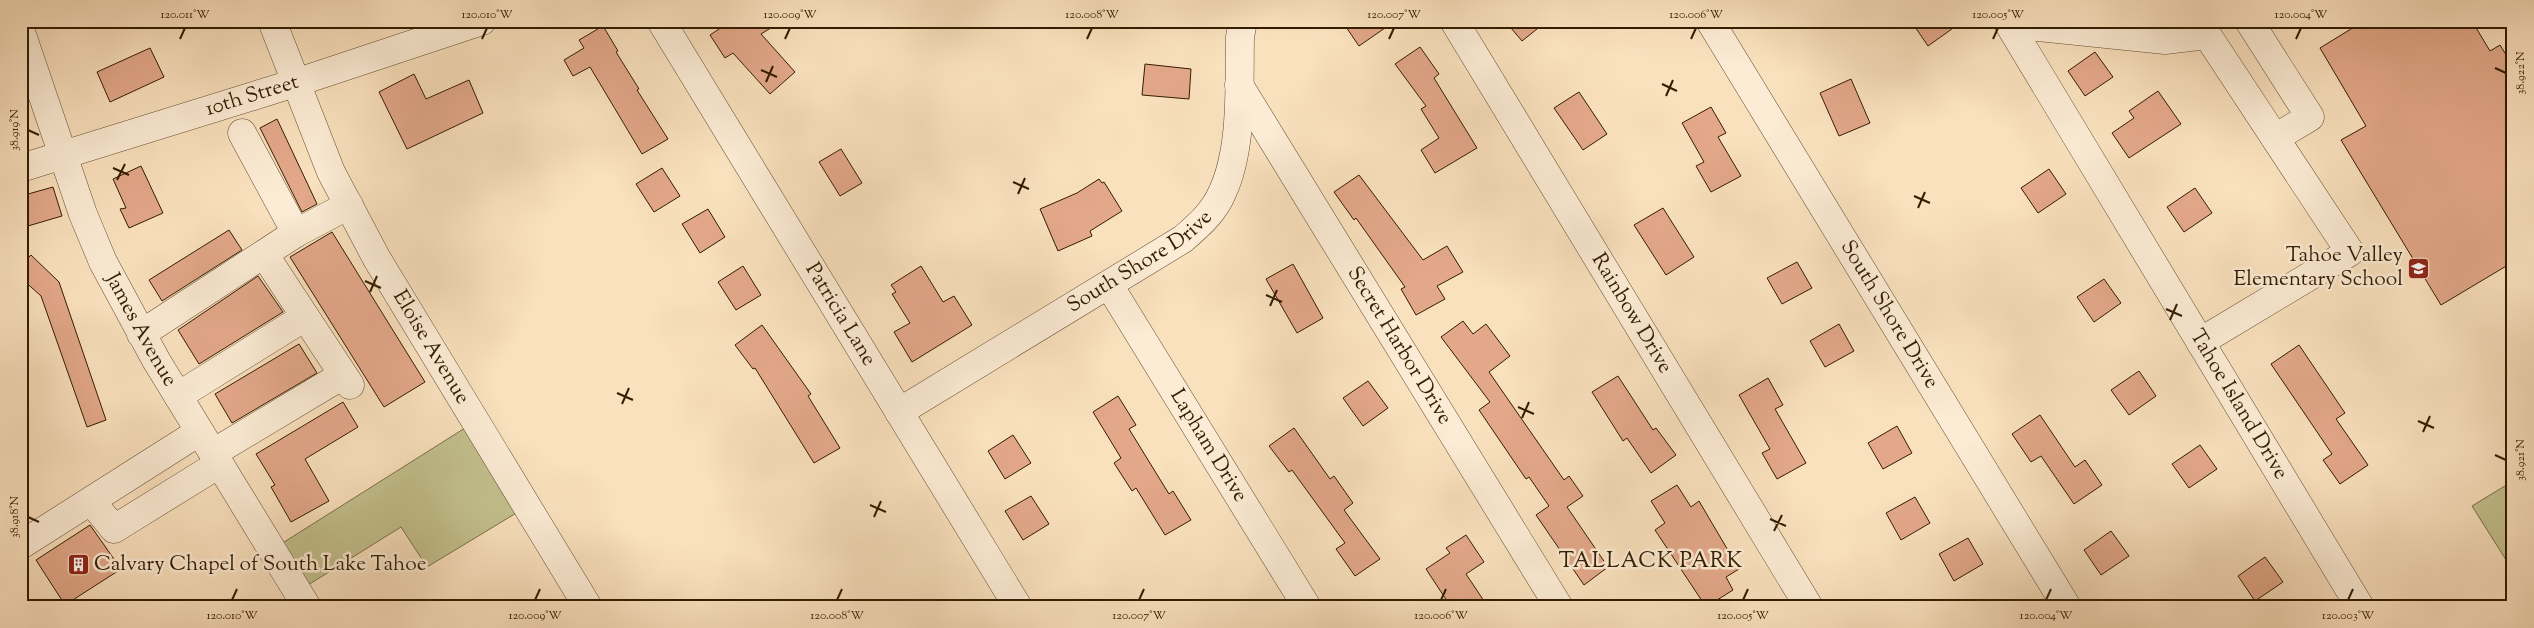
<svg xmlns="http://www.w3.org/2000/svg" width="2534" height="628" viewBox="0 0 2534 628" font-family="'Sorts Mill Goudy',serif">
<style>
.green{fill:#c3c18e;stroke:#7b6e47}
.building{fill:#e3a88a;stroke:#331c00}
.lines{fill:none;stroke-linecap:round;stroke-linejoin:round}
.minor-casing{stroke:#654d30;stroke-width:29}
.minor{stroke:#fcecd5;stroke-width:28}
.ticks{fill:none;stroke:#331c00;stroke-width:2}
.labels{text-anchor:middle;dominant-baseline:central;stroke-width:5;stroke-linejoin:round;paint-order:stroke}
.street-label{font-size:21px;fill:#331c00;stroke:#fcecd5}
.poi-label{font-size:21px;fill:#331c00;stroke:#fcecd5;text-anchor:end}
.neighbourhood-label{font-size:22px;letter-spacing:1px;fill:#331c00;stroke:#fcecd5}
.neatline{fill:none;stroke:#331c00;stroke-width:2}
.ticks-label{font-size:12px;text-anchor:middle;fill:#331c00}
</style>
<rect width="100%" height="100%" fill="#fae1be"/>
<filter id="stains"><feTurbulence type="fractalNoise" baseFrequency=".004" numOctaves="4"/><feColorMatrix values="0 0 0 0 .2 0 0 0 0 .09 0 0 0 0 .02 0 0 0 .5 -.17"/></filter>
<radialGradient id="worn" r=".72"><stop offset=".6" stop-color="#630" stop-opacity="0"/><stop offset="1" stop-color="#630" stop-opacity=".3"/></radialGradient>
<!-- green -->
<g class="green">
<polygon points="465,428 518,512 427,567 401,527 308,585 281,544"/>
<polygon points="2513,481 2513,571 2472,506"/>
</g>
<!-- building -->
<g class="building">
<polygon points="731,21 782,21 761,34 795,72 770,94 733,53 725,58 710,35"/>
<polygon points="1342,21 1395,21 1359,46"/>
<polygon points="1505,21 1547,21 1522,41"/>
<polygon points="1911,21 1963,21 1928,46"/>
<polygon points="2364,21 2379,21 2384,29 2398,21 2472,21 2490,51 2500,45 2513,66 2513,262 2441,305 2341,140 2366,126 2320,48"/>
<polygon points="603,26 618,51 616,52 639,89 637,90 668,139 642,154 590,67 573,76 564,60 584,48 579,40"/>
<polygon points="1420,47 1439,74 1434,78 1477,148 1435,173 1421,150 1439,138 1421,109 1426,106 1395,64"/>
<polygon points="150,48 164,77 110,102 97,72"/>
<polygon points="2095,52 2113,77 2085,96 2068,71"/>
<polygon points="1145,64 1191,69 1189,99 1142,95"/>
<polygon points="414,74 426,99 469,80 483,113 407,149 379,92"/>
<polygon points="1851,79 1870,123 1839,136 1820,93"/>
<polygon points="2158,91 2181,124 2129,158 2112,133 2134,118 2129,111"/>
<polygon points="1579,92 1607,134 1583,150 1554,108"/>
<polygon points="1711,107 1726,133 1718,137 1741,176 1711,192 1696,166 1704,162 1682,123"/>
<polygon points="277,119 317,204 302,212 260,128"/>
<polygon points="841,149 862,183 840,196 819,162"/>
<polygon points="141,166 163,213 129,228 120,209 126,208 113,179"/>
<polygon points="662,168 680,196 654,212 636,184"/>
<polygon points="2049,169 2066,194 2038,213 2021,188"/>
<polygon points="1359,175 1423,260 1447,246 1463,272 1437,286 1445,299 1416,315 1401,289 1405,287 1356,218 1354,220 1334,192"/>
<polygon points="1099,179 1102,183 1104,182 1122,211 1090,231 1092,236 1058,251 1040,209 1077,193"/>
<polygon points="53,187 62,216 21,228 21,196"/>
<polygon points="2195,188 2212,213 2184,232 2167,207"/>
<polygon points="1663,208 1694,257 1666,275 1634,225"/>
<polygon points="708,209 725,237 700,253 682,224"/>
<polygon points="229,230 242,250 162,301 149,280"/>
<polygon points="332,232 425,382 384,407 290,257"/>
<polygon points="31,255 59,282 106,420 87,427 41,296 21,278 21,265"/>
<polygon points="1797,262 1812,288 1782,304 1767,278"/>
<polygon points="1293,264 1323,318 1297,333 1266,279"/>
<polygon points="743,266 761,295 736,310 718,282"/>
<polygon points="921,266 943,302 954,296 972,325 912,362 894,332 910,323 892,294 896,292 891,285"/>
<polygon points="258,276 283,312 199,364 178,330"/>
<polygon points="2104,279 2121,303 2094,322 2077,297"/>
<polygon points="1463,321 1473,334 1486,324 1510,356 1489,372 1564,480 1569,476 1583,496 1567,507 1608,567 1584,585 1536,515 1549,506 1529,477 1526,479 1479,410 1490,402 1441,337"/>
<polygon points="1839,324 1854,351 1825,367 1810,341"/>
<polygon points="762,325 811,394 808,396 840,448 814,463 755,368 753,369 735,345"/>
<polygon points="299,344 317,373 232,423 215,394"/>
<polygon points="2299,345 2345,413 2336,419 2368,465 2340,484 2323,460 2332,454 2271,364"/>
<polygon points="2139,371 2156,396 2129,415 2111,390"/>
<polygon points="1618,376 1653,430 1656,428 1676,455 1651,473 1627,438 1623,441 1592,392"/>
<polygon points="1768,378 1783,405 1775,409 1806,463 1777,479 1762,453 1770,449 1739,395"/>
<polygon points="1368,381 1388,408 1363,426 1343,398"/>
<polygon points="1118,396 1136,425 1129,429 1169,494 1173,491 1191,520 1165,535 1136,488 1132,491 1114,463 1121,458 1093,412"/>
<polygon points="343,402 358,427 305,459 329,501 291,522 271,487 275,485 256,454"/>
<polygon points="2040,415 2075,467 2085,460 2102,485 2074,504 2041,456 2031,462 2012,434"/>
<polygon points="1897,426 1912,453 1883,469 1868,443"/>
<polygon points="1294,428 1330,479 1334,476 1353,503 1344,510 1380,559 1355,576 1336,549 1345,543 1292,470 1289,472 1269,446"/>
<polygon points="1013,435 1031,463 1005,479 988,451"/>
<polygon points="2200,445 2217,469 2189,488 2172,464"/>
<polygon points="1677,485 1691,507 1699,501 1739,569 1726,577 1733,590 1706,607 1655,530 1665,523 1651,501"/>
<polygon points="1031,496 1049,524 1023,540 1005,511"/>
<polygon points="1915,497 1930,523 1901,540 1886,513"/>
<polygon points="90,525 121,569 65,605 36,560"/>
<polygon points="2111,531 2129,556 2101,575 2084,550"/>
<polygon points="1466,535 1484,562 1466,574 1488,607 1451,607 1426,569 1450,553 1446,548"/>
<polygon points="1968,538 1983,564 1954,581 1939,554"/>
<polygon points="2265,557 2283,582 2255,601 2238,576"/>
</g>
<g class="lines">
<defs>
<g id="minor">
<path id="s1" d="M 272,21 L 331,172 L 377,259 L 588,607"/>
<path id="s2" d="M 661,21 L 1018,607"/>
<path id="s3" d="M 1454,21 L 1809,607"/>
<path id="s4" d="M 1710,21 L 2067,607"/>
<path id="s5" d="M 2007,21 L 2360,607"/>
<polyline points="2198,21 2350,252 2200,342"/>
<polyline points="2249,21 2310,117 2275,138"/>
<polyline points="2009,24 2165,40 2207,35"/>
<path id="s6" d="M 21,32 L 83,214 L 103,262 L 156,360 L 307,607"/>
<path id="s7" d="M 1239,85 L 1559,607"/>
<polyline points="242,133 296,233 349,205"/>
<path id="s8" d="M 21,168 L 295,83 L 482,21"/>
<polyline points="264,254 350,385"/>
<path id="s9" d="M 1109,285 L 1307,607"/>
<polyline points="141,334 296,233"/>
<polyline points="178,396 305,317"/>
<path id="s10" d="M 899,412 L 1183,239 C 1199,225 1214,212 1222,193 C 1243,149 1239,85 1240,37 L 1243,21"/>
<polyline points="213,453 343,375"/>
<polyline points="91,501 114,529 219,464"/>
<polyline points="21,545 199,432"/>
</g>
</defs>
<!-- minor casing -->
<use href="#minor" class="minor-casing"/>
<!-- minor -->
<use href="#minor" class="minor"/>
</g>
<!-- ticks -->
<path class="ticks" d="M 180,39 L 185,28M 482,39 L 487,28M 785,39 L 790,28M 1087,39 L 1092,28M 1389,39 L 1394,28M 1691,39 L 1696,28M 1993,39 L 1998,28M 2296,39 L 2301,28M 2495,68 L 2506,73M 761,70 L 777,77M 766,82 L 773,66M 1662,84 L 1677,91M 1666,96 L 1673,80M 28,130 L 39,135M 113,168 L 129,175M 117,180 L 125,164M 1013,182 L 1029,189M 1018,194 L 1025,178M 1914,196 L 1930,203M 1918,208 L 1925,192M 365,281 L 381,288M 370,292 L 377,276M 1266,295 L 1282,302M 1270,306 L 1277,290M 2166,309 L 2182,316M 2170,320 L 2177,304M 617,393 L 633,400M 622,404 L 629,388M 1518,407 L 1534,414M 1522,418 L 1529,402M 2418,421 L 2434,428M 2423,432 L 2430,416M 2495,455 L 2506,460M 870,505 L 886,512M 28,517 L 39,522M 874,517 L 881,501M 1770,519 L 1786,526M 1774,531 L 1782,515M 232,600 L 237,589M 535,600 L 540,589M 837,600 L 842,589M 1139,600 L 1144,589M 1441,600 L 1446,589M 1743,600 L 1748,589M 2046,600 L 2051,589M 2348,600 L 2353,589"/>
<!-- icons -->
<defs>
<symbol id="school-square" viewBox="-11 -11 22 22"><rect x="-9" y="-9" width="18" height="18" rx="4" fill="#8f2418" stroke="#fcecd5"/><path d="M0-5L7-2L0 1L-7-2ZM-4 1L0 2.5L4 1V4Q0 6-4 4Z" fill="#fff"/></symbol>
<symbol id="building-square" viewBox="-11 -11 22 22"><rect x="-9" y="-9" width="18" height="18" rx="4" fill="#8f2418" stroke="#fcecd5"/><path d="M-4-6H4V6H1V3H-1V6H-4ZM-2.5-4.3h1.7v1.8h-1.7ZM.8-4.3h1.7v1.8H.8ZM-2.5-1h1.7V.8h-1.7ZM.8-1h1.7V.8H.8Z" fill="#fff"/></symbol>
</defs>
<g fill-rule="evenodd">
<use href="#school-square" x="2406" y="256" width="25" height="25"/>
<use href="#building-square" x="66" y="552" width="25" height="25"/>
</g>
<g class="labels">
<!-- street labels -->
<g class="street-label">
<text stroke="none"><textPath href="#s8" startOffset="242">10th Street</textPath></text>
<text stroke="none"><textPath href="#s10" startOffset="284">South Shore Drive</textPath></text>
<text stroke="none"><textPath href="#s2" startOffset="344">Patricia Lane</textPath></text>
<text stroke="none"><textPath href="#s3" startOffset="342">Rainbow Drive</textPath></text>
<text stroke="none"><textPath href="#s4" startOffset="344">South Shore Drive</textPath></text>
<text stroke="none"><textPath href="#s6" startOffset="322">James Avenue</textPath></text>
<text stroke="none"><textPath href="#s7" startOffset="306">Secret Harbor Drive</textPath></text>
<text stroke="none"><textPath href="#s1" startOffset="364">Eloise Avenue</textPath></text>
<text stroke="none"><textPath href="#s5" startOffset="448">Tahoe Island Drive</textPath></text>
<text stroke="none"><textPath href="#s9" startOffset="189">Lapham Drive</textPath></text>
</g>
<!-- poi labels -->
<g class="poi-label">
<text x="2403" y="256">Tahoe Valley<tspan x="2403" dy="24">Elementary School</tspan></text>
<text x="94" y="565" text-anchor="start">Calvary Chapel of South Lake Tahoe</text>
</g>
<!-- neighbourhood labels -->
<g class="neighbourhood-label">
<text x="1651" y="562">TALLACK PARK</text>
</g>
</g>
<!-- margin -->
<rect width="2534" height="628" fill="none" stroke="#fae1be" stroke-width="55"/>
<rect x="28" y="28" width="2478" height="572" class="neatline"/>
<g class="ticks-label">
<text x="185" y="18">120.011°W</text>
<text x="487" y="18">120.010°W</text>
<text x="790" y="18">120.009°W</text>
<text x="1092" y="18">120.008°W</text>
<text x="1394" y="18">120.007°W</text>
<text x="1696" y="18">120.006°W</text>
<text x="1998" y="18">120.005°W</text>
<text x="2301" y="18">120.004°W</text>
<text transform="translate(2520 73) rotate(-90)" y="4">38.922°N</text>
<text transform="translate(14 130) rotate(-90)" y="4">38.919°N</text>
<text transform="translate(2520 460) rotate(-90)" y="4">38.921°N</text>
<text transform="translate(14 517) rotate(-90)" y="4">38.918°N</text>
<text x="232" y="619">120.010°W</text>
<text x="535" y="619">120.009°W</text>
<text x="837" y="619">120.008°W</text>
<text x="1139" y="619">120.007°W</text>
<text x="1441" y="619">120.006°W</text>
<text x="1743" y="619">120.005°W</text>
<text x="2046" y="619">120.004°W</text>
<text x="2348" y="619">120.003°W</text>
</g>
<rect width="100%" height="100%" filter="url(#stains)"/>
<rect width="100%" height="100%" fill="url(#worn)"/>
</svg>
